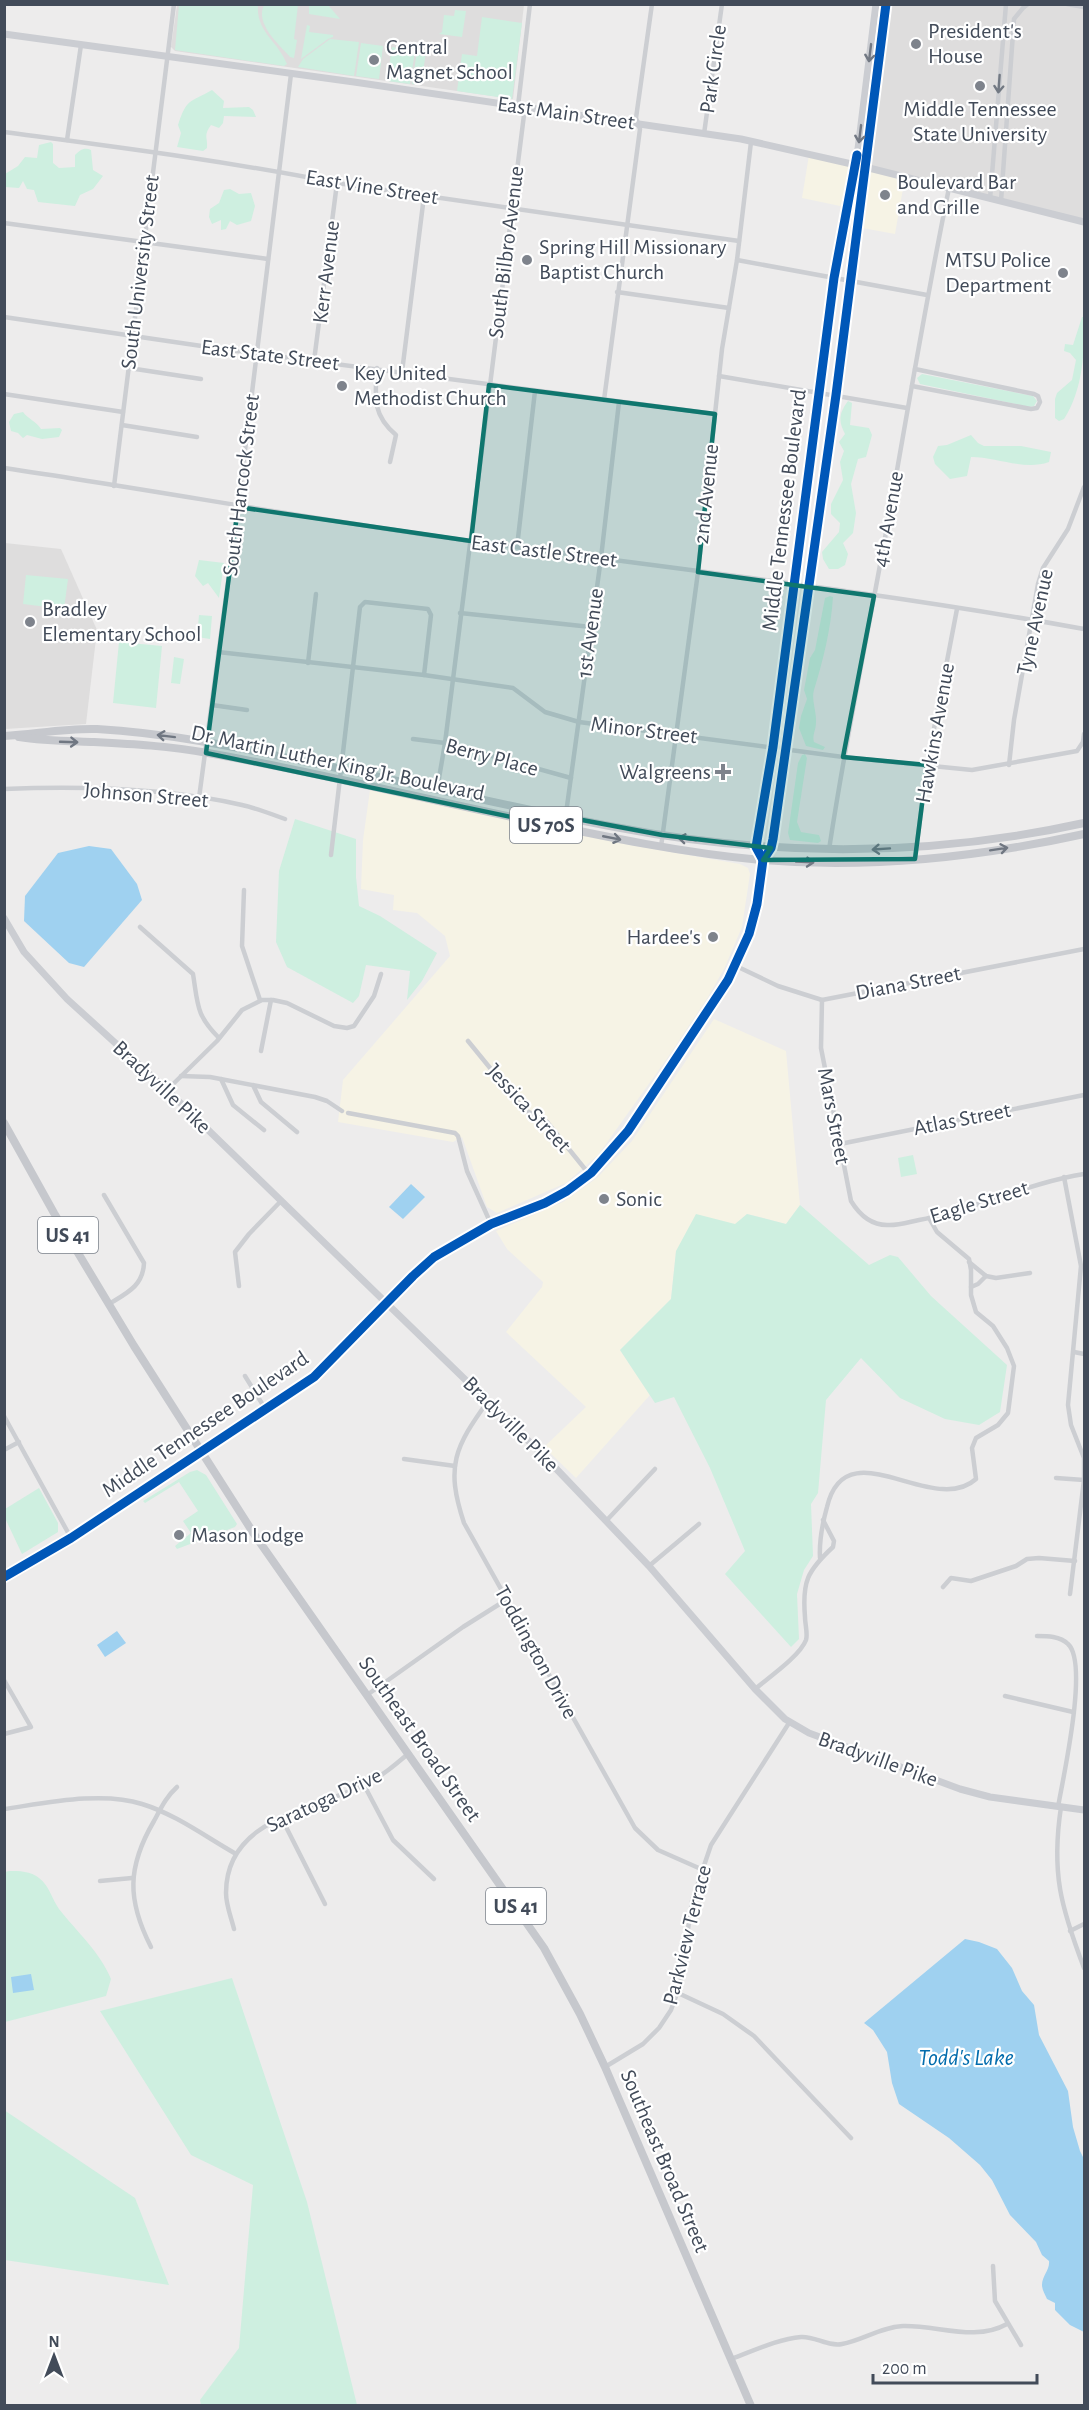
<svg xmlns="http://www.w3.org/2000/svg" width="1089" height="2410" viewBox="0 0 1089 2410" font-family="'Alegreya Sans',sans-serif">
<style>
.commercial{fill:#f6f3e5}
.education{fill:#dedddd}
.green{fill:#ceefe0}
.water{fill:#9fd1f0}
.lines{fill:none;stroke-linecap:round;stroke-linejoin:round}
.street{stroke:#ccced2;stroke-width:4.5}
.secondary{stroke:#cbcdd2;stroke-width:7}
.primary{stroke:#c6c8cd;stroke-width:8}
.cycleway-casing{stroke:#fff;stroke-width:13}
.cycleway{stroke:#0057b8;stroke-width:9}
.oneway{stroke:#727883}
.oneway2{stroke:#727983}
.oneway3{stroke:#707782}
.marked{fill:#0f766e;fill-opacity:0.2;stroke:#0f766e;stroke-width:4.5;stroke-linejoin:round}
.poi-dot{fill:#7e838c;stroke:#fff;stroke-width:2}
.labels{text-anchor:middle;dominant-baseline:central;stroke-width:4.5;stroke-linejoin:round;paint-order:stroke}
.shield{fill:#fff;stroke:#7b818b;stroke-width:1.5}
.shield-label{font-size:21px;font-weight:bold;fill:#424b59}
.poi-label{font-size:22px;fill:#424b59;stroke:#fff;text-anchor:start}
.street-label{font-size:22px;fill:#424b59;stroke:#fff}
.water-label{font-size:24px;font-style:italic;fill:#026cad;stroke:#fff}
</style>
<rect width="100%" height="100%" fill="#edecec"/>
<!-- commercial -->
<g class="commercial">
<polygon points="809,155 905,177 895,234 857,227 859,210 802,198"/>
<polygon points="370,790 630,845 740,864 748,868 750,874 742,927 724,969 708,997 668,1057 598,1155 566,1183 497,1213 487,1207 462,1137 453,1142 338,1122 343,1080 450,956 445,936 417,913 393,910 394,895 361,889 363,840"/>
<polygon points="714,1019 786,1051 800,1205 786,1224 747,1214 736,1224 676,1251 671,1299 620,1350 650,1395 576,1478 544,1447 586,1407 506,1332 542,1287 543,1282 507,1249 496,1231 563,1202 597,1178 632,1141"/>
</g>
<!-- education -->
<g class="education">
<polygon points="177,5 524,5 513,99 175,51 171,47"/>
<polygon points="886,5 1084,5 1084,223 865,167"/>
<polygon points="5,543 61,549 97,630 86,724 5,729"/>
</g>
<!-- green -->
<g class="green">
<path d="M 179,5 L 258,5 C 256,32 278,41 287,64 L 284,66 L 175,50 Z"/>
<path d="M 264,5 L 298,5 L 294,39 L 297,40 L 294,58 L 290,57 C 278,43 255,24 264,5 Z"/>
<polygon points="309,5 328,5 340,19 309,14"/>
<polygon points="455,10 466,11 462,37 439,34 442,32 444,15 454,16"/>
<polygon points="482,17 522,23 512,99 457,91 462,54 477,56"/>
<polygon points="307,25 310,26 309,32 333,35 333,37 328,39 301,59"/>
<polygon points="330,39 359,42 354,76 298,67 303,59"/>
<polygon points="361,43 383,46 379,79 356,76"/>
<polygon points="392,47 415,51 410,84 387,81"/>
<polygon points="417,51 426,52 421,85 412,84"/>
<path d="M 212,90 L 224,101 L 223,108 L 249,107 L 253,110 L 256,117 L 224,116 L 223,123 L 219,128 L 211,125 C 203,136 208,137 207,148 L 203,151 L 177,147 L 181,133 L 178,125 C 187,98 189,103 212,90 Z"/>
<path d="M 51,142 L 53,144 L 53,163 L 59,168 L 75,167 L 75,155 C 80,150 84,147 91,150 L 93,170 L 103,176 L 93,189 L 80,195 L 75,206 L 38,202 L 34,190 L 27,189 L 23,181 L 19,188 L 5,187 L 5,174 L 18,166 L 25,157 L 37,158 L 39,145 Z"/>
<polygon points="230,189 239,194 251,193 255,206 251,221 237,225 230,221 226,229 221,230 221,220 212,224 209,217 210,209 219,203 224,190"/>
<path d="M 1082,317 L 1084,317 C 1085,351 1083,390 1064,419 L 1059,421 L 1055,418 L 1055,399 L 1057,393 L 1072,380 L 1076,360 L 1070,353 L 1064,351 L 1065,344 L 1073,345 Z"/>
<polygon points="922,374 1033,396 1037,401 1034,406 1030,407 920,384 917,378"/>
<path d="M 848,401 L 852,403 L 850,425 L 869,428 L 872,435 L 866,457 L 858,459 L 851,484 L 856,513 L 853,533 L 843,543 L 848,554 L 845,565 L 838,569 L 829,569 L 823,559 L 822,552 L 839,532 L 840,523 L 831,514 L 831,504 L 843,480 L 840,462 L 844,451 L 839,442 L 845,434 C 838,421 839,413 848,401 Z"/>
<path d="M 23,412 C 28,419 36,421 41,429 L 60,428 L 62,430 L 59,437 L 42,439 L 27,435 L 23,438 L 18,433 L 11,431 L 9,422 L 14,414 Z"/>
<path d="M 971,435 L 978,443 L 984,446 L 1021,446 L 1051,452 L 1049,462 C 1024,471 997,457 971,457 L 967,476 L 950,479 L 935,464 L 933,457 L 938,446 L 947,445 Z"/>
<polygon points="199,560 224,563 219,598 208,583 203,586 195,576"/>
<polygon points="26,575 68,579 64,609 23,604"/>
<path d="M 830,596 L 833,597 C 831,629 823,661 814,690 C 811,699 817,713 816,723 C 816,730 812,735 814,742 L 825,747 L 823,750 L 806,746 L 799,728 L 801,716 L 807,699 L 804,690 L 810,658 L 815,650 L 825,598 Z"/>
<polygon points="199,615 212,616 210,639 197,637"/>
<polygon points="119,642 162,646 156,708 113,703"/>
<polygon points="174,657 184,659 180,684 171,683"/>
<polygon points="805,754 807,758 797,822 801,832 819,835 821,841 818,843 790,840 788,833 798,763 802,755"/>
<polygon points="295,819 356,839 356,877 359,906 380,916 437,953 422,981 407,1000 410,971 366,965 359,996 353,1003 287,967 276,942 279,871"/>
<polygon points="913,1155 917,1174 901,1177 898,1158"/>
<polygon points="800,1205 869,1265 890,1255 898,1257 931,1296 1007,1365 1000,1412 979,1425 945,1419 900,1398 861,1358 826,1400 818,1493 811,1504 813,1556 804,1570 797,1594 799,1639 791,1647 725,1574 745,1551 710,1468 674,1397 655,1403 620,1350 671,1299 676,1251 696,1214 735,1224 747,1214 786,1224"/>
<polygon points="197,1470 206,1475 237,1524 235,1527 177,1549 175,1546 191,1533 183,1521 198,1511 179,1482 145,1503 143,1501 190,1472"/>
<polygon points="39,1488 58,1523 58,1532 22,1554 5,1518 5,1509"/>
<path d="M 9,1871 C 19,1871 31,1871 39,1878 C 49,1885 52,1899 59,1909 C 77,1932 100,1952 111,1979 L 106,1996 L 5,2022 L 5,1872 Z"/>
<polygon points="232,1978 307,2202 357,2405 201,2405 200,2400 239,2348 253,2185 191,2155 100,2011"/>
<polygon points="4,2110 135,2198 169,2285 5,2260"/>
</g>
<!-- water -->
<g class="water">
<polygon points="89,846 111,849 137,884 142,900 84,967 69,963 24,921 25,896 58,853"/>
<polygon points="411,1184 425,1197 403,1219 389,1207"/>
<polygon points="117,1631 126,1643 105,1657 97,1645"/>
<path d="M 965,1939 L 979,1942 L 997,1949 L 1012,1968 L 1022,1991 L 1034,2005 L 1039,2035 L 1068,2091 L 1073,2127 L 1080,2151 L 1084,2159 L 1084,2332 L 1070,2325 L 1055,2310 L 1055,2303 L 1047,2299 C 1045,2294 1042,2290 1042,2285 C 1042,2276 1050,2270 1049,2261 L 1042,2255 L 1036,2242 L 1010,2215 L 992,2180 L 980,2165 L 949,2138 L 899,2104 L 892,2083 L 887,2052 L 873,2030 L 864,2023 Z"/>
<polygon points="31,1974 34,1990 13,1993 11,1977"/>
</g>
<g class="lines">
<!-- street -->
<g class="street">
<polyline points="1067,4 1084,7"/>
<polyline points="518,106 530,4"/>
<path d="M 4,132 C 116,147 227,161 337,183 L 739,241"/>
<polyline points="704,134 722,4"/>
<polyline points="67,140 81,45"/>
<polyline points="990,199 1006,4"/>
<polyline points="1001,201 1014,19 1023,8 1028,4"/>
<polyline points="4,223 268,259"/>
<polyline points="737,260 927,295"/>
<polyline points="617,292 729,308"/>
<polyline points="4,317 222,349 715,414"/>
<polyline points="314,361 337,183"/>
<polyline points="129,368 201,379"/>
<path d="M 377,368 C 375,397 372,415 396,435 L 390,462"/>
<polyline points="402,372 424,196"/>
<polyline points="719,376 907,408"/>
<polyline points="912,386 1031,409 1037,408 1040,402 1038,396 1034,394 915,369"/>
<polyline points="4,394 123,412"/>
<polyline points="604,400 640,129 636,118 652,4"/>
<polyline points="122,425 197,437"/>
<path d="M 4,468 C 160,491 315,520 471,541 C 675,569 881,592 1084,629"/>
<polyline points="114,486 174,4"/>
<polyline points="517,547 535,391"/>
<polyline points="460,613 591,627"/>
<polyline points="218,652 424,675 513,688 545,712 579,722 843,757 972,770 1077,751 1083,742 1084,734"/>
<polyline points="308,663 316,594"/>
<polyline points="212,705 247,710"/>
<polyline points="413,739 445,743 571,778"/>
<polyline points="1009,765 1014,720 1038,584 1043,568 1068,529 1084,487"/>
<path d="M 4,789 C 79,786 168,788 242,805 C 256,808 271,814 285,819"/>
<polyline points="437,790 445,743 525,107"/>
<polyline points="199,798 238,507 291,74"/>
<polyline points="564,828 601,558 619,402"/>
<polyline points="661,847 698,572 722,349 737,260 751,142"/>
<path d="M 829,850 C 846,736 870,624 890,510 C 909,403 927,295 949,188"/>
<polyline points="331,855 360,607 365,602 428,609 431,615 424,675"/>
<polyline points="915,859 927,765 957,609"/>
<polyline points="244,890 242,946 260,1000"/>
<path d="M 140,927 L 193,974 C 198,1005 196,1015 219,1038"/>
<polyline points="736,966 778,986 822,1000 1084,949"/>
<path d="M 822,1000 L 821,1048 L 851,1201 C 859,1214 870,1225 887,1225 C 897,1226 909,1222 919,1220 C 976,1209 1028,1183 1084,1174"/>
<polyline points="468,1041 517,1101 527,1111 547,1122 589,1174"/>
<polyline points="261,1051 271,1000"/>
<polyline points="181,1076 210,1077 315,1097 327,1101 342,1111"/>
<polyline points="221,1079 233,1105 264,1130"/>
<polyline points="253,1085 261,1102 297,1132"/>
<polyline points="167,1090 217,1041 242,1010 262,1000 273,1000 287,1003 334,1026 347,1028 354,1026 374,996 381,974"/>
<polyline points="348,1113 455,1133 458,1136 467,1171 491,1224"/>
<polyline points="840,1144 1084,1095"/>
<polyline points="1064,1177 1081,1266 1068,1405 1071,1425 1084,1458 1084,1480 1070,1594"/>
<path d="M 104,1195 L 144,1263 C 143,1286 127,1293 109,1304"/>
<polyline points="969,1262 986,1276 996,1278 1030,1273"/>
<polyline points="239,1286 235,1252 249,1234 281,1201"/>
<polyline points="971,1287 978,1284 986,1276"/>
<polyline points="1074,1352 1084,1354"/>
<polyline points="245,1376 266,1410"/>
<path d="M 488,1401 C 455,1447 445,1466 464,1523 L 635,1828 L 658,1850 L 701,1869"/>
<polyline points="4,1416 71,1538"/>
<polyline points="4,1450 19,1442"/>
<polyline points="404,1459 455,1466"/>
<polyline points="1056,1478 1084,1480"/>
<polyline points="607,1520 655,1469"/>
<path d="M 820,1558 C 819,1540 822,1525 827,1507 C 846,1427 933,1518 976,1479 L 972,1448 L 976,1438 L 998,1425 L 1008,1413 L 1014,1366 L 1007,1348 L 993,1326 L 976,1312 L 971,1295 L 971,1270 L 969,1259 L 937,1232 L 929,1218"/>
<polyline points="649,1566 699,1524"/>
<polyline points="943,1587 951,1578 971,1581 1016,1566 1027,1559 1039,1558 1075,1561"/>
<path d="M 1037,1636 C 1047,1636 1060,1636 1068,1644 C 1089,1663 1063,1778 1058,1807"/>
<polyline points="4,1680 31,1727 4,1734"/>
<path d="M 755,1689 C 768,1678 800,1656 806,1640 C 808,1634 805,1624 805,1617 C 802,1582 807,1571 833,1547 L 834,1541 L 823,1520"/>
<polyline points="367,1695 463,1627 506,1600"/>
<polyline points="1005,1696 1073,1712"/>
<polyline points="364,1785 393,1840 434,1879"/>
<path d="M 1061,1807 C 1051,1873 1061,1907 1084,1968"/>
<path d="M 4,1809 C 46,1803 102,1791 142,1804 C 175,1814 206,1837 236,1854"/>
<polyline points="282,1819 325,1904"/>
<polyline points="100,1881 132,1878"/>
<path d="M 234,1929 C 231,1917 226,1905 226,1893 C 226,1818 313,1810 364,1785 C 381,1777 395,1765 409,1753"/>
<polyline points="1070,1931 1084,1924"/>
<path d="M 151,1947 C 127,1900 127,1867 154,1821 C 161,1808 166,1797 177,1787"/>
<polyline points="678,1993 723,2014 754,2036 851,2138"/>
<polyline points="605,2067 643,2044 659,2028 671,2010 680,1985 692,1901 711,1845 789,1723"/>
<polyline points="993,2266 995,2301 1021,2345"/>
<path d="M 731,2359 C 753,2351 778,2339 801,2337 C 815,2336 828,2347 842,2344 C 863,2340 881,2327 903,2326 C 938,2325 975,2342 1007,2324"/>
</g>
<!-- secondary -->
<g class="secondary">
<polyline points="4,34 354,82 741,139 865,167 1084,222"/>
<polyline points="763,860 756,847 773,747 834,278 856,165 876,4"/>
<polyline points="4,918 24,952 67,999 168,1091 545,1457 649,1566 755,1689 785,1719 809,1733 960,1789 990,1797 1084,1810"/>
<polyline points="4,1577 71,1538 314,1377 413,1276 434,1257 491,1224 545,1203 567,1191 591,1173 628,1131 728,980 749,934 757,904 763,860 771,848 773,839 836,395 886,4"/>
</g>
<!-- primary -->
<g class="primary">
<path d="M 4,736 C 36,734 66,728 97,729 C 165,733 232,746 298,760 C 404,781 509,807 615,827 C 771,857 930,857 1084,823"/>
<path d="M 19,737 C 44,741 69,741 94,742 C 132,744 170,746 208,753 C 316,772 424,799 531,821 C 607,837 683,853 761,860 C 868,869 980,857 1084,834"/>
<polyline points="4,1123 54,1213 134,1346 254,1534 544,1948 580,2014 605,2067 751,2406"/>
</g>
<defs>
<g id="cycleway">
<polyline points="763,860 756,847 773,747 834,278 857,155"/>
<polyline points="4,1577 71,1538 314,1377 413,1276 434,1257 491,1224 545,1203 567,1191 591,1173 628,1131 728,980 749,934 757,904 763,860 771,848 773,839 836,395 886,4"/>
</g>
</defs>
<!-- cycleway casing -->
<use href="#cycleway" class="cycleway-casing"/>
<!-- cycleway -->
<use href="#cycleway" class="cycleway"/>
</g>
<!-- one-way arrows -->
<defs><path id="oneway-shaft" d="M-6 0H5M1.5-3L5.5 0L1.5 3" fill="none" stroke-width="1.6" stroke-linecap="round" stroke-linejoin="round" transform="scale(1.5)"/></defs>
<g class="oneway">
<use href="#oneway-shaft" transform="translate(870 53) rotate(97)"/>
<use href="#oneway-shaft" transform="translate(860 134) rotate(97)"/>
</g>
<use class="oneway2" href="#oneway-shaft" transform="translate(999 84) rotate(94)"/>
<g class="oneway3">
<use href="#oneway-shaft" transform="translate(166 736) rotate(-173)"/>
<use href="#oneway-shaft" transform="translate(69 742) rotate(2)"/>
<use href="#oneway-shaft" transform="translate(612 838) rotate(11)"/>
<use href="#oneway-shaft" transform="translate(687 839) rotate(-172)"/>
<use href="#oneway-shaft" transform="translate(881 849) rotate(176)"/>
<use href="#oneway-shaft" transform="translate(999 849) rotate(-9)"/>
<use href="#oneway-shaft" transform="translate(805 862) rotate(3)"/>
</g>
<!-- marked area -->
<path class="marked" d="M 489,385 L 715,414 L 698,572 L 874,596 L 843,757 L 927,765 L 915,859 L 763,860 L 771,848 L 662,835 L 566,817 L 564,828 L 206,753 L 238,507 L 471,541 Z"/>
<!-- markers -->
<g class="poi-dot">
<circle cx="916" cy="44" r="6"/>
<circle cx="374" cy="60" r="6"/>
<circle cx="980" cy="86" r="6"/>
<circle cx="885" cy="195" r="6"/>
<circle cx="527" cy="260" r="6"/>
<circle cx="1063" cy="273" r="6"/>
<circle cx="342" cy="386" r="6"/>
<circle cx="30" cy="622" r="6"/>
<path d="M720 763h6v6h6v6h-6v6h-6v-6h-6v-6h6z"/>
<circle cx="713" cy="937" r="6"/>
<circle cx="604" cy="1199" r="6"/>
<circle cx="179" cy="1535" r="6"/>
</g>
<g class="labels">
<!-- shield labels -->
<g class="shield">
<rect x="510" y="807" width="72" height="36" rx="4.5"/>
<rect x="38" y="1217" width="60" height="36" rx="4.5"/>
<rect x="486" y="1888" width="60" height="36" rx="4.5"/>
</g>
<g class="shield-label">
<text x="546" y="825">US 70S</text>
<text x="68" y="1235">US 41</text>
<text x="516" y="1906">US 41</text>
</g>
<!-- poi labels -->
<g class="poi-label">
<text x="928" y="31">President's<tspan x="928" dy="25">House</tspan></text>
<text x="386" y="47">Central<tspan x="386" dy="25">Magnet School</tspan></text>
<text x="980" y="109" text-anchor="middle">Middle Tennessee<tspan x="980" dy="25">State University</tspan></text>
<text x="897" y="182">Boulevard Bar<tspan x="897" dy="25">and Grille</tspan></text>
<text x="539" y="247">Spring Hill Missionary<tspan x="539" dy="25">Baptist Church</tspan></text>
<text x="1051" y="260" text-anchor="end">MTSU Police<tspan x="1051" dy="25">Department</tspan></text>
<text x="354" y="373">Key United<tspan x="354" dy="25">Methodist Church</tspan></text>
<text x="42" y="609">Bradley<tspan x="42" dy="25">Elementary School</tspan></text>
<text x="711" y="772" text-anchor="end">Walgreens</text>
<text x="701" y="937" text-anchor="end">Hardee's</text>
<text x="616" y="1199">Sonic</text>
<text x="191" y="1535">Mason Lodge</text>
</g>
<!-- street labels -->
<g class="street-label">
<text transform="translate(713 69) rotate(-82)">Park Circle</text>
<text transform="translate(566 113) rotate(8)">East Main Street</text>
<text transform="translate(372 187) rotate(9)">East Vine Street</text>
<text transform="translate(506 252) rotate(-83)">South Bilbro Avenue</text>
<text transform="translate(140 272) rotate(-83)">South University Street</text>
<text transform="translate(326 272) rotate(-83)">Kerr Avenue</text>
<text transform="translate(270 355) rotate(7)">East State Street</text>
<text transform="translate(241 485) rotate(-83)">South Hancock Street</text>
<text transform="translate(706 494) rotate(-84)">2nd Avenue</text>
<text transform="translate(784 510) rotate(-83)">Middle Tennessee Boulevard</text>
<text transform="translate(888 519) rotate(-80)">4th Avenue</text>
<text transform="translate(544 551) rotate(7)">East Castle Street</text>
<text transform="translate(1035 622) rotate(-78)">Tyne Avenue</text>
<text transform="translate(590 633) rotate(-82)">1st Avenue</text>
<text transform="translate(644 730) rotate(7)">Minor Street</text>
<text transform="translate(935 733) rotate(-80)">Hawkins Avenue</text>
<text transform="translate(492 757) rotate(15)">Berry Place</text>
<text transform="translate(338 763) rotate(12)">Dr. Martin Luther King Jr. Boulevard</text>
<text transform="translate(146 795) rotate(5)">Johnson Street</text>
<text transform="translate(908 983) rotate(-11)">Diana Street</text>
<text transform="translate(162 1087) rotate(43)">Bradyville Pike</text>
<text transform="translate(529 1108) rotate(47)">Jessica Street</text>
<text transform="translate(834 1116) rotate(79)">Mars Street</text>
<text transform="translate(962 1119) rotate(-11)">Atlas Street</text>
<text transform="translate(979 1202) rotate(-17)">Eagle Street</text>
<text transform="translate(205 1424) rotate(-34)">Middle Tennessee Boulevard</text>
<text transform="translate(511 1424) rotate(45)">Bradyville Pike</text>
<text transform="translate(536 1652) rotate(61)">Toddington Drive</text>
<text transform="translate(420 1739) rotate(55)">Southeast Broad Street</text>
<text transform="translate(878 1759) rotate(20)">Bradyville Pike</text>
<text transform="translate(324 1800) rotate(-25)">Saratoga Drive</text>
<text transform="translate(687 1935) rotate(-76)">Parkview Terrace</text>
<text transform="translate(665 2161) rotate(67)">Southeast Broad Street</text>
</g>
<!-- water labels -->
<g class="water-label">
<text x="966" y="2058">Todd's Lake</text>
</g>
</g>
<!-- border -->
<rect width="1089" height="2410" fill="none" stroke="#424b59" stroke-width="12"/>
<!-- north arrow -->
<g transform="translate(54 2356)" stroke="#ffffff" stroke-width="4.5" paint-order="stroke">
<path d="M0-4.5L10 22L0 15L-10 22Z" fill="#424b59"/>
<text y="-9" font-size="16" font-weight="bold" text-anchor="middle" fill="#424b59">N</text>
</g>
<!-- scale -->
<path d="M873 2374v9h164v-9" fill="none" stroke="#424b59" stroke-width="3"/>
<text x="882" y="2374" font-size="18" fill="#424b59" stroke="#ffffff" stroke-width="4.5" paint-order="stroke">200 m</text>
</svg>
